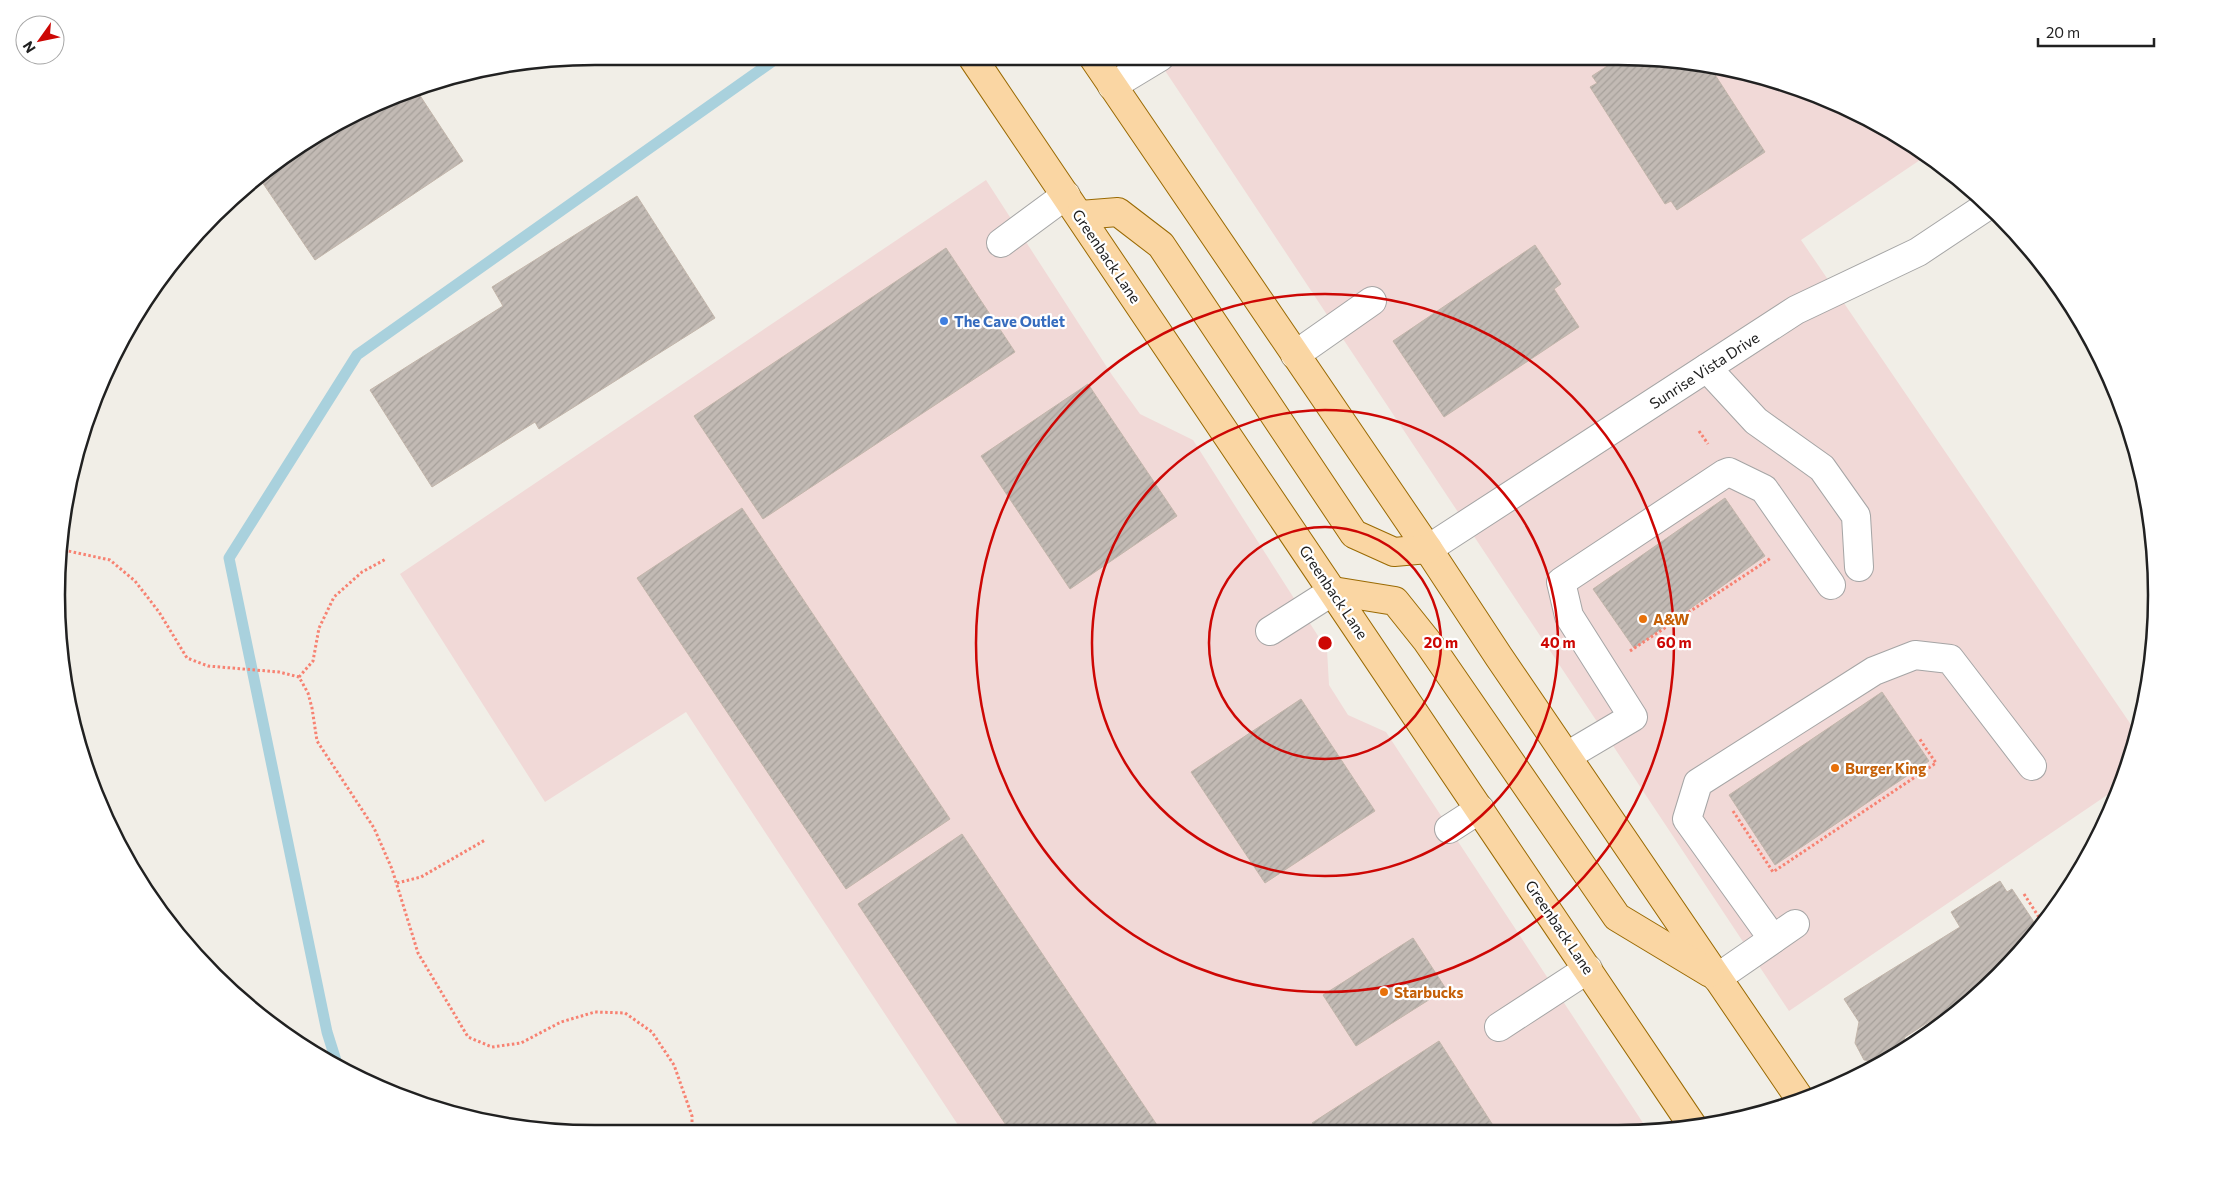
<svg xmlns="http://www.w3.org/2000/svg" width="2213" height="1190" viewBox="0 0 2213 1190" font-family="Commissioner,sans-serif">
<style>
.commercial{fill:#f1d9d7}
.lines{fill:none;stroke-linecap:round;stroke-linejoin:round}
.stream{stroke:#a9d1dd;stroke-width:11}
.building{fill:url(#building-hatch);stroke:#c2b5aa}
.minor-casing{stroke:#a5a5a5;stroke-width:30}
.major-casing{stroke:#9a6a03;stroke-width:30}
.path{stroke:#f78272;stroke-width:3;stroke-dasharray:2.5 2.5;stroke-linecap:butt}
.minor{stroke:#fff;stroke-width:28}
.major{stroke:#fad6a3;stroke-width:28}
.ring{fill:none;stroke:#cd0704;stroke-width:2.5}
.shop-dot{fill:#3f7fe0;stroke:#fff;stroke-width:2}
.food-dot{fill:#e8710a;stroke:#fff;stroke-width:2}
.labels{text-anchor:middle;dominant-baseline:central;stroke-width:4.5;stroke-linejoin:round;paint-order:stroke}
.street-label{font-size:15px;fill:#212121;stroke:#fff}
.shop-label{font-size:15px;font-weight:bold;fill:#366cbe;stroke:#fff;text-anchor:start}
.food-label{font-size:15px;font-weight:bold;fill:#c56008;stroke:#fff;text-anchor:start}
.rim{fill:none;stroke:#212121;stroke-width:2.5}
.centre{fill:#cd0704;stroke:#fff;stroke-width:2.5}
.ring-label{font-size:15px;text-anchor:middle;font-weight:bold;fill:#cd0704;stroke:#fff;stroke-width:4.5;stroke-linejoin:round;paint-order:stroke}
</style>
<defs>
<pattern id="building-hatch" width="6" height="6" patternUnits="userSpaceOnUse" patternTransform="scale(1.25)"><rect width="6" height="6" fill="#c2bab4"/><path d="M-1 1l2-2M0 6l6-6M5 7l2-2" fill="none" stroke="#a6a09a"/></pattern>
</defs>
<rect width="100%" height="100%" fill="#f1eee7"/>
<!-- commercial -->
<g class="commercial">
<polygon points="1156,57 1653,57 1758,75 1857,112 1925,154 1926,156 1801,240 2138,735 2119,787 1789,1011"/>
<polygon points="986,180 1112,375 1140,414 1193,440 1327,650 1329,685 1348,715 1386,732 1647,1129 962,1131 686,712 545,802 400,574"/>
</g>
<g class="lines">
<!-- stream -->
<polyline class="stream" points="338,1067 327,1032 229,558 357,355 780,56"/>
</g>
<!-- building -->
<g class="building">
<polygon points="1621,57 1653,57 1710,67 1765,152 1677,210 1671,201 1665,204 1590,87 1597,83 1592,76"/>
<polygon points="415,88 463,161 315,260 258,176 267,168 326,128"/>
<polygon points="637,196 715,318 539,429 535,422 432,487 370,390 503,306 492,287"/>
<polygon points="1535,245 1561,284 1554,289 1579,327 1444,417 1393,341"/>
<polygon points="946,248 1015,352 763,519 694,416"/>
<polygon points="1088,384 1177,516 1070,589 981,456"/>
<polygon points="1725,498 1765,556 1634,648 1593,589"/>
<polygon points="742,508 950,819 846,889 637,578"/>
<polygon points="1882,692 1929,761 1775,865 1729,795"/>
<polygon points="1301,699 1375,811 1265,883 1191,772"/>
<polygon points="962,834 1161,1131 1010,1131 858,904"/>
<polygon points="2000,881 2007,892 2012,889 2038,928 2023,950 1973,994 1905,1037 1899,1051 1882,1062 1864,1060 1855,1043 1859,1022 1844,999 1960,927 1951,912"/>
<polygon points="1413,938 1446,989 1356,1046 1323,995"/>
<polygon points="1439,1041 1496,1130 1317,1130 1312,1123"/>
</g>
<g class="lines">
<defs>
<g id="minor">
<polyline points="1112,86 1160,57"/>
<polyline points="1001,243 1066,195"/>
<polyline points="1295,355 1372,301"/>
<polyline points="1707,368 1756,421 1822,468 1856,516 1859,567"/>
<polyline points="1428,549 1796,310 1918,252 1987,206"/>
<polyline points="1270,631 1333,591"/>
<polyline points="1567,756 1633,717 1569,616 1561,582 1724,474 1729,472 1764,489 1831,585"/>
<polyline points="1449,829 1480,809"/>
<polyline points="1773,939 1687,819 1698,783 1874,671 1915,655 1950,659 2032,766"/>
<polyline points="1717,978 1795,924"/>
<polyline points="1499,1027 1588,969"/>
</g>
<g id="major">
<polyline points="972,57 1694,1128"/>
<polyline points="1093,57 1428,549 1499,657 1800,1099"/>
<polyline points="1080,215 1118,212 1161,245 1354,534 1394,552 1428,549"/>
<polyline points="1333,591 1395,601 1427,641 1617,917 1710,973"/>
</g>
</defs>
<!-- minor casing -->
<use href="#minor" class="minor-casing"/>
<!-- major casing -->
<use href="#major" class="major-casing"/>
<!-- path -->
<g class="path">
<polyline points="1699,431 1708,444"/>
<polyline points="59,549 110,560 135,581 159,612 187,658 208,666 279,672 299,677 308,693 312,708 317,741 374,828 392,869 418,953 468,1037 492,1047 521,1043 561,1022 595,1012 625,1013 652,1032 674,1065 692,1116 692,1132"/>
<polyline points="1630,651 1771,558"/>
<polyline points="299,677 313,661 319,628 334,597 362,572 386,559"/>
<polyline points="1733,811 1773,872 1936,763 1919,738"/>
<polyline points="397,883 421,877 485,840"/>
<polyline points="2024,894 2042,922"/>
<polyline points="1907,1048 1910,1043 1942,1021"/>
</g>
<!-- minor -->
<use href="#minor" class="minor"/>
<!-- major -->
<use href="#major" class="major"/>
</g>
<!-- distance rings -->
<g class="ring">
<circle cx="1325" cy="643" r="116"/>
<circle cx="1325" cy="643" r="233"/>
<circle cx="1325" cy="643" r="349"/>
</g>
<!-- markers -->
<circle class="shop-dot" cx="944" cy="321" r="5"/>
<g class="food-dot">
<circle cx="1643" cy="619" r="5"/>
<circle cx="1835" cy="768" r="5"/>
<circle cx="1384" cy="992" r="5"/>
</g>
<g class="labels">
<!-- street labels -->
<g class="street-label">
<text transform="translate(1107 256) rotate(56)">Greenback Lane</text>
<text transform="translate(1704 370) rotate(-33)">Sunrise Vista Drive</text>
<text transform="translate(1334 592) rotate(56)">Greenback Lane</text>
<text transform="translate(1560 927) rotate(56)">Greenback Lane</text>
</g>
<!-- shop labels -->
<g class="shop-label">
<text x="954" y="321">The Cave Outlet</text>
</g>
<!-- food labels -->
<g class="food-label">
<text x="1653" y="619">A&amp;W</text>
<text x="1845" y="768">Burger King</text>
<text x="1394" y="992">Starbucks</text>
</g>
</g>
<!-- crop -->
<path d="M0 0H2213V1190H0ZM595 65H1618A530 530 0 0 1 2148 595V595A530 530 0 0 1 1618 1125H595A530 530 0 0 1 65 595V595A530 530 0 0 1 595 65Z" fill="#fff" fill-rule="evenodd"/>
<path class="rim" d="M595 65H1618A530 530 0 0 1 2148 595V595A530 530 0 0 1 1618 1125H595A530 530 0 0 1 65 595V595A530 530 0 0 1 595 65Z"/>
<circle cx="1325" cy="643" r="8" class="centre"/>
<g class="ring-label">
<text x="1441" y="648">20 m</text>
<text x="1558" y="648">40 m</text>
<text x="1674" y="648">60 m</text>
</g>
<!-- north arrow -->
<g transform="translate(40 40) rotate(237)"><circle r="24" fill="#ffffff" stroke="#a6a6a6"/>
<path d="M0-4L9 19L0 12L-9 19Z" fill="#cd0704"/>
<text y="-8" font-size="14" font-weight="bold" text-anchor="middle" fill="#212121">N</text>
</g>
<!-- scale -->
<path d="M2038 38v8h116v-8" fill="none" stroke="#212121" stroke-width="2.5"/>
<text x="2046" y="38" font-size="15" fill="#212121" stroke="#ffffff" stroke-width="4" paint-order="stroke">20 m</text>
</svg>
